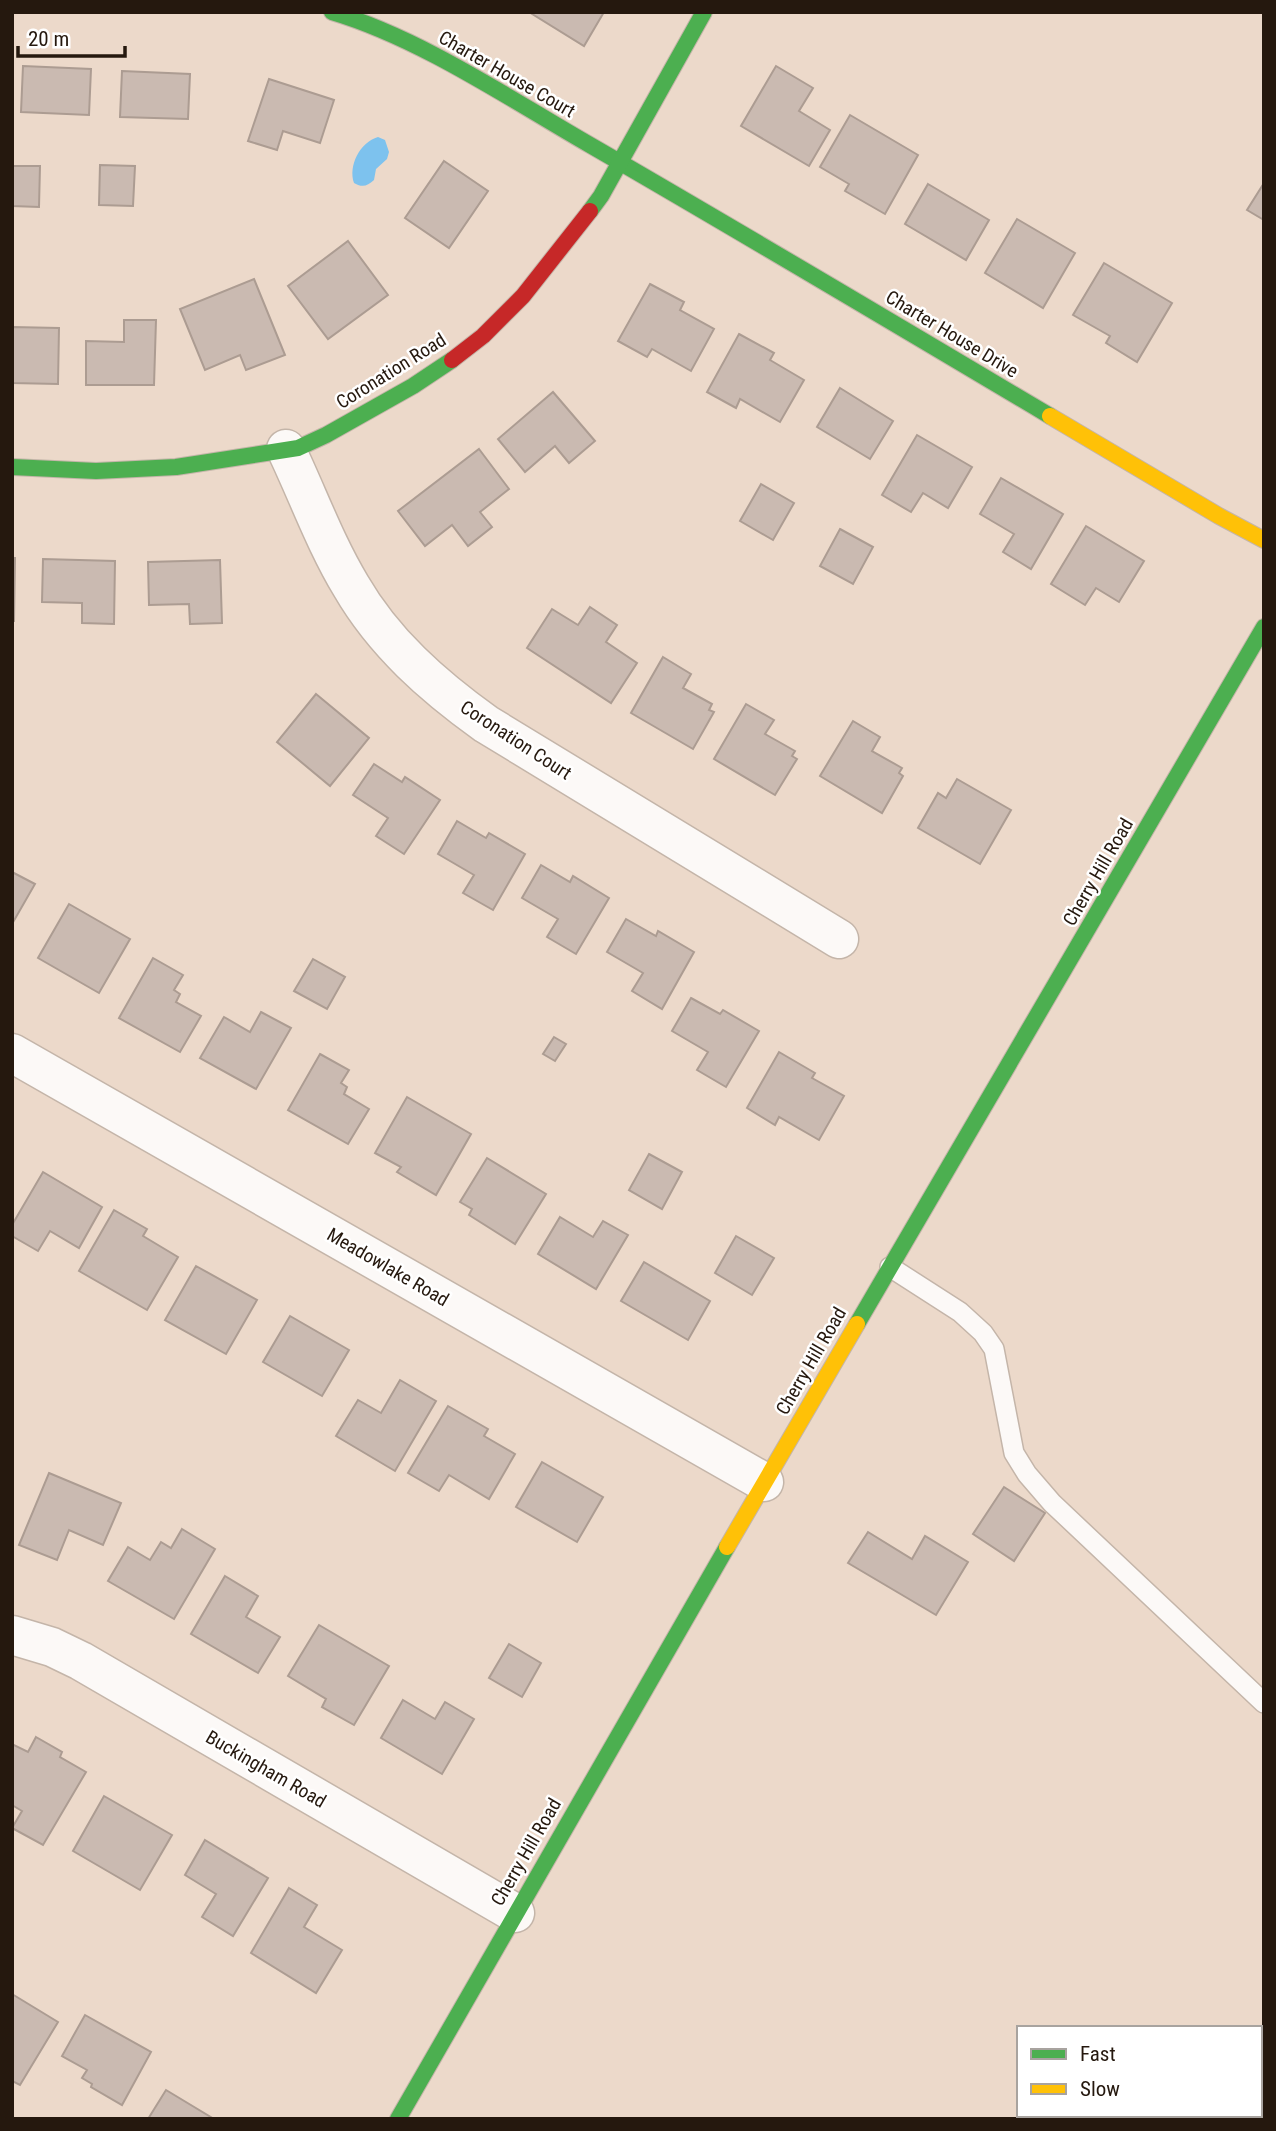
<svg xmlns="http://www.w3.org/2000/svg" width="1276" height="2131" viewBox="0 0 1276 2131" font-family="'Roboto Condensed',sans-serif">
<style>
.water{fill:#7dc2ee}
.building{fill:#cabab1;stroke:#ac9c92;stroke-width:2}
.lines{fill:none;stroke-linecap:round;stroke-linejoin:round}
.lane-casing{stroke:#c4b5a9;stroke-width:22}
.street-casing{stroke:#c4b5a9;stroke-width:41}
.fast-casing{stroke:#c4b5a9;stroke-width:18}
.slow-casing{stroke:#c4b5a9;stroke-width:18}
.jam-casing{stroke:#c4b5a9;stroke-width:18}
.lane{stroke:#fcf9f7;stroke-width:19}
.street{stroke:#fcf9f7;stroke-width:38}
.fast{stroke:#4caf50;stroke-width:16}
.slow{stroke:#ffc107;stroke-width:16}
.jam{stroke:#c62828;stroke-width:16}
.labels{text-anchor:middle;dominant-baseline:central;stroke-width:5;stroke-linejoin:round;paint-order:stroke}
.street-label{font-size:19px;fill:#25180e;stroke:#fff}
</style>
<rect width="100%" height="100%" fill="#ecd9ca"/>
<!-- water -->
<path class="water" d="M 378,137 L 385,140 L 389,152 L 387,159 L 376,169 L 374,180 C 367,186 363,188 354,183 C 348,166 360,142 378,137 Z"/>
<!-- building -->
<g class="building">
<polygon points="529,12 604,12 584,46"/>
<polygon points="23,66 91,69 89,115 21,112"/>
<polygon points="776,66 813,88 799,111 830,130 809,166 741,126"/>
<polygon points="122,71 190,74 188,119 120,117"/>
<polygon points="269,79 334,100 320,143 283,131 277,150 248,141"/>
<polygon points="850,115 918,155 885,214 845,191 849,184 820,167"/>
<polygon points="444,161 488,191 449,248 405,218"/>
<polygon points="100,165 135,166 133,206 99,205"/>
<polygon points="12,166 40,166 39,207 12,206"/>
<polygon points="1264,183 1264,220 1247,210"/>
<polygon points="928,184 989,220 966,260 905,224"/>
<polygon points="1017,219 1075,253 1043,308 985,273"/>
<polygon points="348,241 388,295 328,339 288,286"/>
<polygon points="1104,263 1172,303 1137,362 1106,343 1110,336 1073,315"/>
<polygon points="254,279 285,355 246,370 240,355 205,370 180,309"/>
<polygon points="650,284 684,302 680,310 714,329 691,371 652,349 647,357 618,341"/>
<polygon points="124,320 156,320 154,385 86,385 86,341 124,342"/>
<polygon points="12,327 59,328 58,384 12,383"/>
<polygon points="739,334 774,353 770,360 804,380 780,422 740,399 736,408 707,392"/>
<polygon points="840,388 893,421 870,459 817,427"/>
<polygon points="553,392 595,441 569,463 555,446 525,472 498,439"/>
<polygon points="917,435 972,467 948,508 923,493 911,512 882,495"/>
<polygon points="479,449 509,489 480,512 492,527 468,546 452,525 425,546 398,511"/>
<polygon points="1001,478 1063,514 1031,569 1003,552 1014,534 980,514"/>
<polygon points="761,484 794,503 773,540 740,521"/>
<polygon points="1086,526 1144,561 1119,602 1096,588 1085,605 1051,584"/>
<polygon points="840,529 873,547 853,584 820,566"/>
<polygon points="12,558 15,558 14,621 12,621"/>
<polygon points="43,559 115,561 114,624 82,623 82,603 42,602"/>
<polygon points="220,560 222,623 190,624 189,604 149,605 148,562"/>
<polygon points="590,607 617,625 606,642 637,663 611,703 527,648 552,609 578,625"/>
<polygon points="663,657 691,674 683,688 712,704 709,710 714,712 693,749 631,713"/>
<polygon points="316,694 369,738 330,786 277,742"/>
<polygon points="746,704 774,720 765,734 795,751 792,756 797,759 775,795 714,759"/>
<polygon points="853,721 880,737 872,751 902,768 899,773 903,776 882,813 820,776"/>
<polygon points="374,764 402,782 405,777 440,800 404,854 376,836 388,818 353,795"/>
<polygon points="957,779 1011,810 980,864 918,828 938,793 946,798"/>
<polygon points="457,821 486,838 489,833 525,854 493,910 463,893 474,875 438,854"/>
<polygon points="541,865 570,882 573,876 609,898 576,954 547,937 558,919 522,898"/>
<polygon points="12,872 35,884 12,924"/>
<polygon points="69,904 130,939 99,993 38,958"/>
<polygon points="626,919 656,936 658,931 694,952 662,1009 632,991 643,973 607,952"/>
<polygon points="153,958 183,975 174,990 180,994 176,1002 201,1016 180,1052 119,1018"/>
<polygon points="313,959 345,977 327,1009 294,991"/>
<polygon points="691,998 720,1014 723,1010 759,1031 726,1087 697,1070 708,1052 672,1031"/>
<polygon points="261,1012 291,1028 256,1089 200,1058 224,1017 250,1032"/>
<polygon points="554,1037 566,1044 555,1061 543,1054"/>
<polygon points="779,1052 815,1073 812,1078 844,1096 819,1140 779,1117 775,1125 747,1108"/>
<polygon points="320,1054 349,1070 341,1083 347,1087 344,1094 369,1109 348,1144 288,1110"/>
<polygon points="407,1097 471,1134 436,1195 397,1172 401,1167 375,1153"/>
<polygon points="649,1154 682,1172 662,1209 629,1190"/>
<polygon points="487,1158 546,1194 515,1244 469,1215 472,1209 460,1202"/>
<polygon points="43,1172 102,1207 79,1248 50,1231 38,1251 12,1236 12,1225"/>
<polygon points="114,1210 147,1229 143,1236 178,1257 147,1310 79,1271"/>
<polygon points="560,1217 593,1237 603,1221 628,1235 596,1289 538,1254"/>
<polygon points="736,1236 774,1258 752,1295 715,1273"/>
<polygon points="644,1262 710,1301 688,1340 621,1301"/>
<polygon points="196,1266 257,1300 226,1354 165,1320"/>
<polygon points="290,1316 349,1350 322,1396 263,1362"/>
<polygon points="400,1380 436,1401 395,1471 336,1436 358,1400 381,1413"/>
<polygon points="448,1406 488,1429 484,1436 515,1454 489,1499 449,1475 439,1491 408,1473"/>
<polygon points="542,1462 603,1497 577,1542 516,1507"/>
<polygon points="49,1473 121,1503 103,1545 69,1530 57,1560 19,1545"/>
<polygon points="1004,1487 1045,1513 1014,1561 973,1534"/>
<polygon points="182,1529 215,1549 174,1619 108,1581 128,1547 150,1560 161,1542 171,1548"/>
<polygon points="868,1532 912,1559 925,1536 968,1562 936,1615 848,1563"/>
<polygon points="225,1576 258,1596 246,1617 280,1637 258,1673 191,1634"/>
<polygon points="319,1625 389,1666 354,1725 322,1707 326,1699 288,1676"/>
<polygon points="509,1644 541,1663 522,1697 489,1678"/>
<polygon points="403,1700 435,1719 445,1702 474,1719 442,1774 381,1738"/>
<polygon points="36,1737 62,1752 60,1757 86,1772 43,1845 12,1828 22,1811 12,1805 12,1744 28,1752"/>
<polygon points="104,1796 172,1835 140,1890 73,1851"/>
<polygon points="205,1840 268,1878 233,1936 202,1917 216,1894 185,1875"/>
<polygon points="289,1888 317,1905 304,1927 342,1950 316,1993 251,1953"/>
<polygon points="12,1994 58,2022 20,2085 12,2081"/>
<polygon points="85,2015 151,2052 122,2105 91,2087 92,2084 82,2078 87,2070 62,2056"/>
<polygon points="166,2090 214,2119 148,2119"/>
</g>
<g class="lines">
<defs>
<polyline id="lane" points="890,1267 960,1312 983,1333 994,1349 1014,1453 1027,1474 1052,1503 1264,1703"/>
<g id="street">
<path d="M 286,449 C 308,495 325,543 351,586 C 384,643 433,686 486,724 L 839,939"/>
<polyline points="12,1053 764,1482"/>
<polyline points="12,1635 52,1647 81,1661 515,1913"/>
</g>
<g id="fast">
<path d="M 332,12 C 420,38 510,99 590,145 C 744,234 897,325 1050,416"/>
<polyline points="590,211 601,196 704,12"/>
<polyline points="12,467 96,471 176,467 298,448 326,435 413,386 452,360"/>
<polyline points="857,1324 1264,627"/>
<polyline points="398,2119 727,1547"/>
</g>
<g id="slow">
<polyline points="1050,416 1219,516 1264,540"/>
<polyline points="727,1547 857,1324"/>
</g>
<polyline id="jam" points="452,360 483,336 523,296 590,211"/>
</defs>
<!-- lane casing -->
<use href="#lane" class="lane-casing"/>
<!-- street casing -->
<use href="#street" class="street-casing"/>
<!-- fast casing -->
<use href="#fast" class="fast-casing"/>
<!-- slow casing -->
<use href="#slow" class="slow-casing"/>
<!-- jam casing -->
<use href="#jam" class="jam-casing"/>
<!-- lane -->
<use href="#lane" class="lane"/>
<!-- street -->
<use href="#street" class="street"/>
<!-- fast -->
<use href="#fast" class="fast"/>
<!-- slow -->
<use href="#slow" class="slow"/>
<!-- jam -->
<use href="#jam" class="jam"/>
</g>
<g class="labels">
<!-- street labels -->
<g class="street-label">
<text transform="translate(507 74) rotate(30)">Charter House Court</text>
<text transform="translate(952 334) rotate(31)">Charter House Drive</text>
<text transform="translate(391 371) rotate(-32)">Coronation Road</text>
<text transform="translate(516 740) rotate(33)">Coronation Court</text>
<text transform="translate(1098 872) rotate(-60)">Cherry Hill Road</text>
<text transform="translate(388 1267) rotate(30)">Meadowlake Road</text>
<text transform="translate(811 1361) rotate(-60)">Cherry Hill Road</text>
<text transform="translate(266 1769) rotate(30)">Buckingham Road</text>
<text transform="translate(526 1852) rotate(-60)">Cherry Hill Road</text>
</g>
</g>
<!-- border -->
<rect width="1276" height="2131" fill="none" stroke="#25180e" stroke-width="28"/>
<!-- legend -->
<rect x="1017" y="2026" width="245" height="91" fill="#ffffff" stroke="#a8a39f" stroke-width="2"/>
<rect x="1031" y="2049" width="35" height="10" fill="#4caf50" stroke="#a8a39f" stroke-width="2"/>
<text x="1080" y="2061" font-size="21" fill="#25180e">Fast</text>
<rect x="1031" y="2084" width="35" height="10" fill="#ffc107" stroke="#a8a39f" stroke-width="2"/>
<text x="1080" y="2096" font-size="21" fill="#25180e">Slow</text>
<!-- scale -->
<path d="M18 46v10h107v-10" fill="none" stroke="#25180e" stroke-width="3.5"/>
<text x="28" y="46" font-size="21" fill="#25180e" stroke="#ffffff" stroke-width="5" paint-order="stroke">20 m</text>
</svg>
